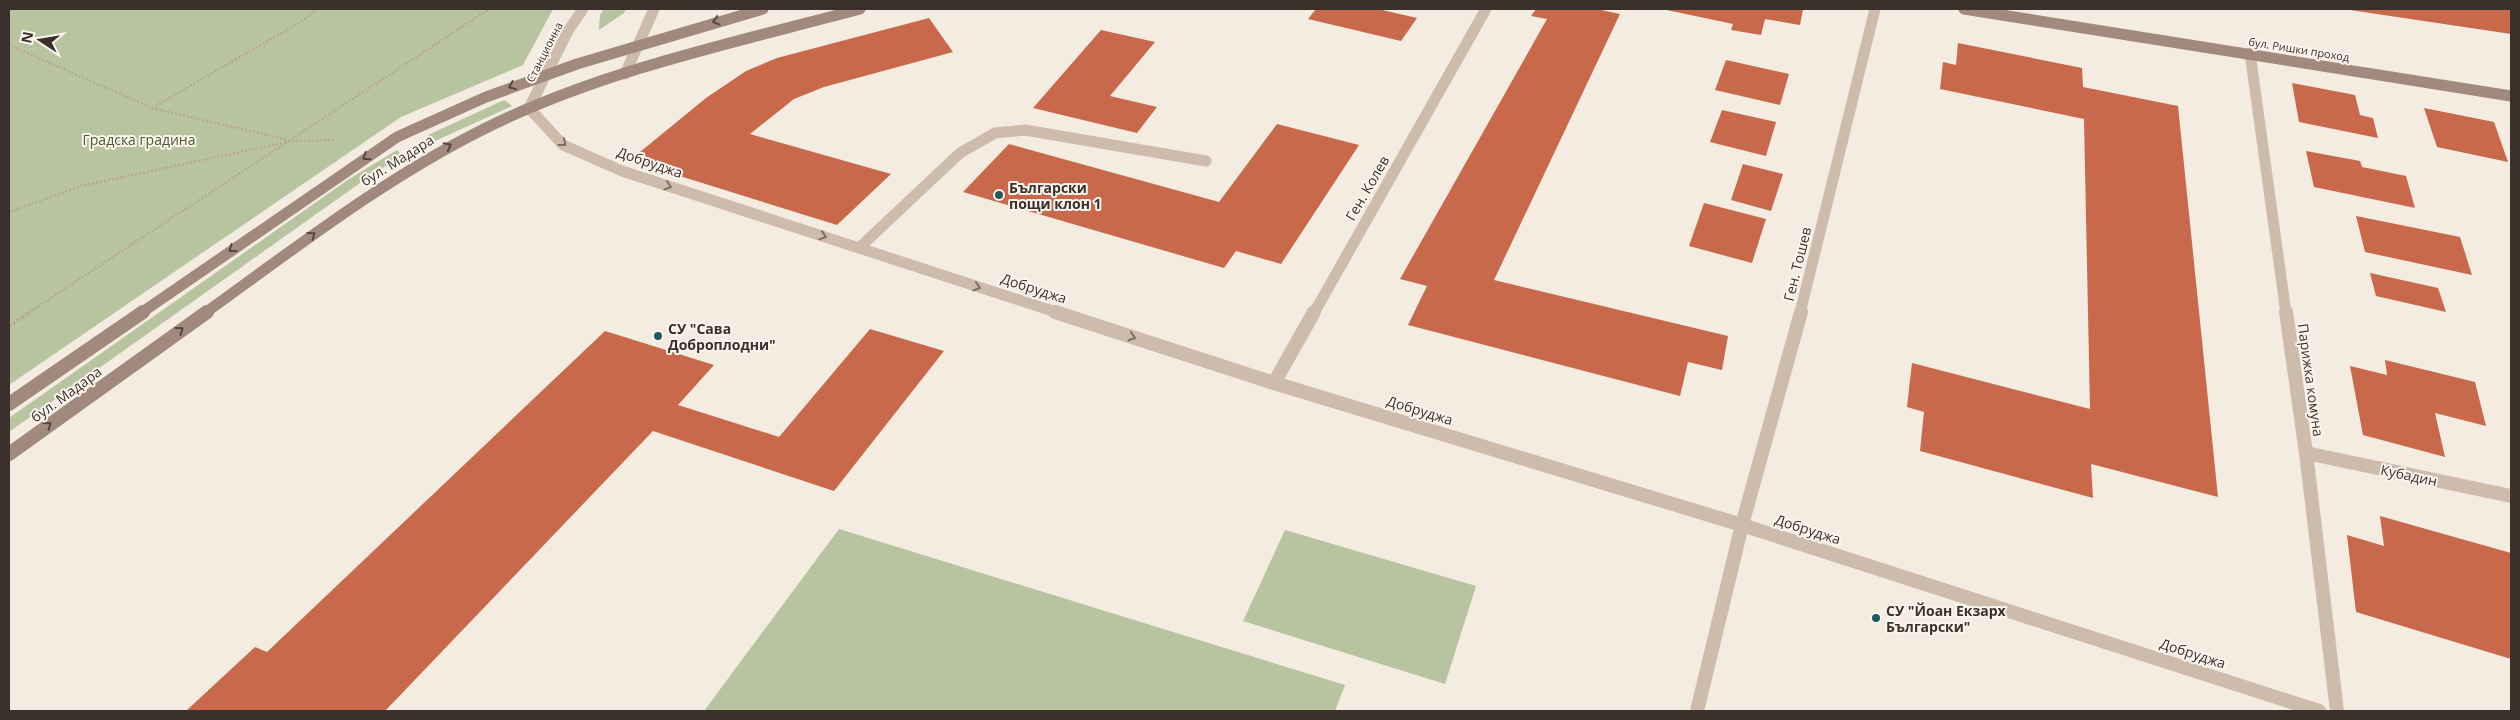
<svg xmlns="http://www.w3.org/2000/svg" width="2520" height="720" viewBox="0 0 2520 720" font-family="'Open Sans',sans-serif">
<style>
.green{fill:#b8c4a0}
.building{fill:#c8694b}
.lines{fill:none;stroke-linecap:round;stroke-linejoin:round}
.path-far1{stroke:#b9a596;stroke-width:2.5;stroke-dasharray:2 2;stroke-linecap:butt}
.path{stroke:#b9a596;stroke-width:4;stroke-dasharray:2.5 2.5;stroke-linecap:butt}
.service{stroke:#cdbbac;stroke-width:11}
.pedestrian{stroke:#cdbbac;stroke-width:14}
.minor-far1{stroke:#cdbbac;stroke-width:11}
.minor{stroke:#cdbbac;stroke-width:14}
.tertiary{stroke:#cdbbac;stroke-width:11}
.secondary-far1{stroke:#a18a7d;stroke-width:11}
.secondary{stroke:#a18a7d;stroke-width:14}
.oneway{stroke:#544640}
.oneway2{stroke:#7d6f65}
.poi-dot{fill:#1f5a5e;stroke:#fbf5ee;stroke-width:2}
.labels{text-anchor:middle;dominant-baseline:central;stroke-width:4;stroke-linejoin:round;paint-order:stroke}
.far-street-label{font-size:11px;fill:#3b302b;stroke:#fbf5ee}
.park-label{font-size:14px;fill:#4a5a2e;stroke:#fbf5ee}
.street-label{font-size:14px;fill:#3b302b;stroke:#fbf5ee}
.poi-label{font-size:14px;font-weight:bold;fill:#3b302b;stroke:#fbf5ee;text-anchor:start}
</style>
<rect width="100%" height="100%" fill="#f4ebe1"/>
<!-- green -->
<g class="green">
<polygon points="9,9 553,9 523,65 401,117 9,385"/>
<polygon points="604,9 626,9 624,13 599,30 600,15"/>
<polygon points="504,100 512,106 435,141 428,135"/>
<polygon points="397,150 402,155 360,183 9,432 9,418 349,179"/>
<polygon points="839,529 1345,685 1335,711 704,711"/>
<polygon points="1285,530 1476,586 1445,684 1243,621"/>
</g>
<!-- building -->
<g class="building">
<polygon points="1316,9 1378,9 1417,18 1401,41 1308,19"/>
<polygon points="1536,9 1596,9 1620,14 1494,280 1728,336 1722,370 1688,362 1680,396 1408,325 1427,286 1400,279 1547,19 1531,16"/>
<polygon points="1662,9 1803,9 1800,25 1765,19 1761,35 1731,30 1733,24"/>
<polygon points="2350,9 2511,9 2511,34 2350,10"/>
<polygon points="929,18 953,52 824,87 794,99 750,134 891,174 837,225 638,163 640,152 706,98 746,71 777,58"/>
<polygon points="1101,30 1155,42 1110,96 1157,107 1137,133 1033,108"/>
<polygon points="1958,43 2082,68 2083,87 2178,106 2218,497 2091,464 2093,498 1920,451 1924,412 1907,407 1912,363 2090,409 2084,119 1940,89 1943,62 1956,65"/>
<polygon points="1726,60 1789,74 1780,105 1715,90"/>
<polygon points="2292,83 2355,95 2360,115 2373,118 2378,138 2299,122"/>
<polygon points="2424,108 2494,122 2508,162 2437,147"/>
<polygon points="1722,110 1776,122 1766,156 1710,142"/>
<polygon points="1277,124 1359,145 1281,264 1236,251 1224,268 963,192 1009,144 1219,202"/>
<polygon points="2306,151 2360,161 2362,167 2406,176 2415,208 2314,187"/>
<polygon points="1743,164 1783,174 1771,211 1731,200"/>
<polygon points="1704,203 1766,219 1752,263 1689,246"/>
<polygon points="2356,216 2460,237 2472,275 2365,252"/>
<polygon points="2370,273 2438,288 2446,312 2376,296"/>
<polygon points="870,329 944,351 834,491 653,431 385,711 186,711 255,647 267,652 605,331 714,365 678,405 779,437"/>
<polygon points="2385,360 2475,382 2486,426 2435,413 2445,457 2363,435 2350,366 2387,375"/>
<polygon points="2380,516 2511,553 2511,659 2356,612 2347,535 2384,546"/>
</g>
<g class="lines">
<!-- path-far1 -->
<g class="path-far1">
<polyline points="9,45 152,108 288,140"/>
<polyline points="152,108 299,23 318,9"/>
<polyline points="9,212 81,186 291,141 334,140"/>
<polyline points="28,313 489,9"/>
</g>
<!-- path -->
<polyline class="path" points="9,326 30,312"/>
<!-- service -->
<polyline class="service" points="859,248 960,153 995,133 1025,130 1206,161"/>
<!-- pedestrian -->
<polyline class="pedestrian" points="1697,711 1742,525"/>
<!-- minor-far1 -->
<g class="minor-far1">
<polyline points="2250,53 2286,313"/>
<polyline points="529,108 563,145 622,171 1059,313"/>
<polyline points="1314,313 1486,9"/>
<polyline points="1800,313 1875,9"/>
</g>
<!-- minor -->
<g class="minor">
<polyline points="1055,312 1274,383 1742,525 2319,711"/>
<polyline points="2286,312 2306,453 2337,711"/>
<polyline points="1274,383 1314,312"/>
<polyline points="2306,453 2511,496"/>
<polyline points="1742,525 1801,312"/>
</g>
<!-- tertiary -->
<g class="tertiary">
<polyline points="625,74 654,9"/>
<polyline points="529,108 568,31 583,9"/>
</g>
<!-- secondary-far1 -->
<g class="secondary-far1">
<polyline points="1964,9 2511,96"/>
<polyline points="141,313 397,137 486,97 577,64 763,9"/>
<path d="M 205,313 C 298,246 389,175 492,125 C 608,69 737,42 860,9"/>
</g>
<!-- secondary -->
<g class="secondary">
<polyline points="9,404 143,312"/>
<polyline points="9,454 207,312"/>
</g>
</g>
<!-- one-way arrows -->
<defs><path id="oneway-chevron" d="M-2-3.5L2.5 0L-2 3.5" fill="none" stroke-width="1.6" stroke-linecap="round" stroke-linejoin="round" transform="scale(1.25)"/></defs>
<g class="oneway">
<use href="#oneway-chevron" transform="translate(716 21) rotate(165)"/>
<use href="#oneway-chevron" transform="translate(512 86) rotate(158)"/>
<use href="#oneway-chevron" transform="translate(448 146) rotate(-28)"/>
<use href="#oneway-chevron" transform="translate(366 157) rotate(147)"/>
<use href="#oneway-chevron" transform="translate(312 235) rotate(-36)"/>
<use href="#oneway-chevron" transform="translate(232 249) rotate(145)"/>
<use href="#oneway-chevron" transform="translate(180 330) rotate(-36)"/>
<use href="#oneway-chevron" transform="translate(48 425) rotate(-36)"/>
</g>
<g class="oneway2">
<use href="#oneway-chevron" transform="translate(563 143) rotate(38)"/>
<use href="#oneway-chevron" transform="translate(668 186) rotate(18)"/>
<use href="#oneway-chevron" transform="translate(823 236) rotate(18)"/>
<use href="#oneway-chevron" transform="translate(977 287) rotate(18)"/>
<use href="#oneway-chevron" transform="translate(1132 337) rotate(18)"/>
</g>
<!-- markers -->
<g class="poi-dot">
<circle cx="999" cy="195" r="5"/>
<circle cx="658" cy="336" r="5"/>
<circle cx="1876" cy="618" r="5"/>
</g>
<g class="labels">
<!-- far-street labels -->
<g class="far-street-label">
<text transform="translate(2299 49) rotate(9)">бул. Ришки проход</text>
<text transform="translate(544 52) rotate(-63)">Станционна</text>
</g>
<!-- park labels -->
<g class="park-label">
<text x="139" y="139">Градска градина</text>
</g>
<!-- street labels -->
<g class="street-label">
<text transform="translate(397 160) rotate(-32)">бул. Мадара</text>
<text transform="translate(650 162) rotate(19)">Добруджа</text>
<text transform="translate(1367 188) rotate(-60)">Ген. Колев</text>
<text transform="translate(1797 264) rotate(-76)">Ген. Тошев</text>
<text transform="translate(1034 288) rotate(18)">Добруджа</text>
<text transform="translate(2311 380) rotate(82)">Парижка комуна</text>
<text transform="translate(66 394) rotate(-36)">бул. Мадара</text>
<text transform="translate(1420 410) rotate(17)">Добруджа</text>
<text transform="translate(2409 475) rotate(12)">Кубадин</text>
<text transform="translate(1808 529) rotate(18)">Добруджа</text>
<text transform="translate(2193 653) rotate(18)">Добруджа</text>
</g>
<!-- poi labels -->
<g class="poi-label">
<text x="1009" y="187">Български<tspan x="1009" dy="16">пощи клон 1</tspan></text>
<text x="668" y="328">СУ "Сава<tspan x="668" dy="16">Доброплодни"</tspan></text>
<text x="1886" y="610">СУ "Йоан Екзарх<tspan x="1886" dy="16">Български"</tspan></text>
</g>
</g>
<!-- border -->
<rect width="2520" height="720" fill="none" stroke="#3b302b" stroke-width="20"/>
<!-- north arrow -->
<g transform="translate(40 40) rotate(282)" stroke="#fbf5ee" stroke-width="4" paint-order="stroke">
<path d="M0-4L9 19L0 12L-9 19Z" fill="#3b302b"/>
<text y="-8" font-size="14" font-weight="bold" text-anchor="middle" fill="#3b302b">N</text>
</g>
</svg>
